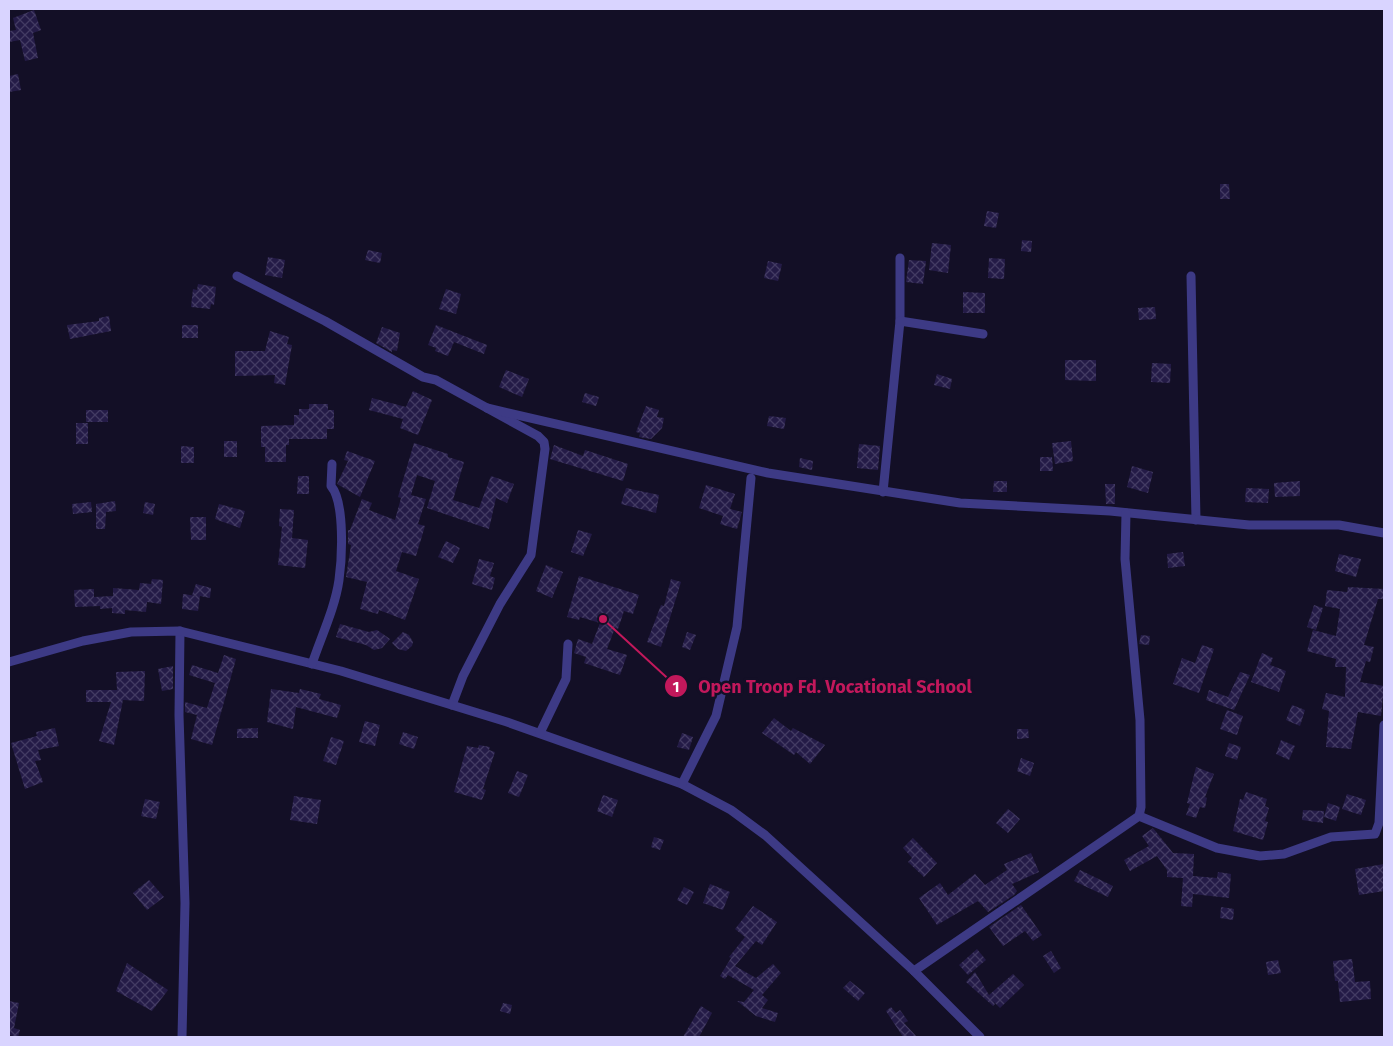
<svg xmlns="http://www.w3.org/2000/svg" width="1393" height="1046" viewBox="0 0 1393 1046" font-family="'Fira Sans',sans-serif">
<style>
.building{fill:url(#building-cross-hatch)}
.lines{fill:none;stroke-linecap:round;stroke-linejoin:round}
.street{stroke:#3d3a85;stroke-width:9}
.leader{fill:none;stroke:#c2185b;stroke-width:2}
.callout-dot{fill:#c2185b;stroke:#130f26;stroke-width:2}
.mark-label{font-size:15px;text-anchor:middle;font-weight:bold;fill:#fff}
.callout-label{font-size:18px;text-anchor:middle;font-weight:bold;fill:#c2185b;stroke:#130f26;stroke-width:5;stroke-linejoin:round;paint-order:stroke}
</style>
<defs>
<pattern id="building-cross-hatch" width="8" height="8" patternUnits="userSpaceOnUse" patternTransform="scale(1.25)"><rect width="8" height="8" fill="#241b47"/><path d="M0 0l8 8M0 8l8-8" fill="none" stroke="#433b63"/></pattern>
</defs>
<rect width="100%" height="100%" fill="#130f26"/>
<!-- building -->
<g class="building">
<polygon points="34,10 41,30 33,33 38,58 25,61 20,40 9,42 9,31 16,30 13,18"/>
<polygon points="18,74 21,90 9,92 9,76"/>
<polygon points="1220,184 1229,184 1230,199 1220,199"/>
<polygon points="987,211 999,213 996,228 984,226"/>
<polygon points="1022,240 1032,241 1031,252 1021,251"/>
<polygon points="932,243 951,245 948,273 929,270"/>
<polygon points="368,250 382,253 380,263 365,260"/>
<polygon points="268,257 285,260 282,278 265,275"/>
<polygon points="989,258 1005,259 1004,279 988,278"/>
<polygon points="909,260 926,261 923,284 906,282"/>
<polygon points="768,261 782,264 778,281 764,278"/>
<polygon points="198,284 216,287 214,305 211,304 210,309 191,307 193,289 197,290"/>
<polygon points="446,289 461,294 456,314 439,309"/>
<polygon points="963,292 985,293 985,313 963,313"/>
<polygon points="1155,307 1156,319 1139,320 1138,308"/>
<polygon points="109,316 111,331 70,339 67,325 99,321 99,318"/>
<rect x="182" y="325" width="16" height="13"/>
<polygon points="436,325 487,345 484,354 454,342 448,356 435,351 436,348 428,345"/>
<polygon points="382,327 400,333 397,351 392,350 392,352 376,343"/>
<polygon points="270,331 289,337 287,344 292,345 285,385 274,383 275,375 235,376 235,351 265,351"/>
<polygon points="1065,360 1096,360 1096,381 1065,380"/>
<polygon points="1152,363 1171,364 1170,383 1151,382"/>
<polygon points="506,370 529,379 522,397 499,387"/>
<polygon points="937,374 952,379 950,389 934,385"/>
<polygon points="413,391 432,400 418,435 400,428 403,419 369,410 372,398 406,407"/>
<polygon points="585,393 599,397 596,406 582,402"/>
<polygon points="309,404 328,404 328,410 334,410 334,429 327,429 327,439 289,439 289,445 286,445 286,462 265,462 265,447 261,447 261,426 294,425 294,415 299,415 299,409 309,409"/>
<polygon points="646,406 659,410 657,417 664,418 662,428 651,439 639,437 640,433 636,432"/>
<rect x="86" y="410" width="22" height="12"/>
<polygon points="769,416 786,418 784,429 767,426"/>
<rect x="76" y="423" width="12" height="21"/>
<rect x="224" y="441" width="13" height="16"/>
<polygon points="1071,441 1073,461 1055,464 1052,443"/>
<polygon points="414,443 448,454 448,457 464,462 453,500 479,508 491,476 514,484 507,503 496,498 489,529 427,508 435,481 417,475 411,495 426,499 418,524 425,526 416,556 402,552 396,571 419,579 405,620 379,610 378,614 360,609 367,582 346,577 351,545 348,544 348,530 350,530 362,499 372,503 369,510 395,520 401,498 398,497"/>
<polygon points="859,444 880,446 878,470 857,468"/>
<polygon points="554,445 583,456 585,450 628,464 623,481 550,459"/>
<polygon points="181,446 194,447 194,463 181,463"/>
<polygon points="347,451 375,461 360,497 337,484 348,461 344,460"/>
<polygon points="1040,457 1052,457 1053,471 1040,471"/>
<polygon points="800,458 813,461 812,470 799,467"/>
<polygon points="1132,466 1153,472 1148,493 1127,487"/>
<polygon points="298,476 309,476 309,494 297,494"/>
<polygon points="994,481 1007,481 1007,492 993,492"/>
<polygon points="1300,481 1300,496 1275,497 1274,483"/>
<polygon points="1105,484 1115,484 1115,504 1106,504"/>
<polygon points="706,485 735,494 730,509 742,512 737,529 720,524 723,516 699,508"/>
<polygon points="626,488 659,495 656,513 621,504"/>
<polygon points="1246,488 1269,489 1268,503 1245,502"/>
<polygon points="115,501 116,511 106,512 105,529 96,529 96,504"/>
<polygon points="91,502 92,512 73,514 72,504"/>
<polygon points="145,502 155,504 153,515 143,513"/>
<polygon points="219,504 245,511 240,528 215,519"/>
<polygon points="280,509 294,510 292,538 308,540 305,568 278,565 282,527 279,526"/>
<polygon points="190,517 206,517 206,540 191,540"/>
<polygon points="578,530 592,534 583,556 571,552"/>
<polygon points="446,541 460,548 453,563 438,557"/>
<polygon points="1183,552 1185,566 1168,568 1167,554"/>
<polygon points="1339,554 1361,559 1356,577 1335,571"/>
<polygon points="479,559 494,563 490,576 495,578 492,590 472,584"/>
<polygon points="546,565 563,572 552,598 536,591"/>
<polygon points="579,576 639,595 633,614 624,611 618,629 615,628 607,649 627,655 620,675 584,663 586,657 574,653 578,639 592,644 600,623 580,617 579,620 567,617"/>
<polygon points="152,579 163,580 161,604 147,602 146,612 125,610 125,614 112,613 112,608 100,609 100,606 75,607 74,590 94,589 94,597 113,596 113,588 139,590 140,583 151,584"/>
<polygon points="671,579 681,582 661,647 647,642 661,605 664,606"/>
<polygon points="196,584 211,588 210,598 200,596 198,611 182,609 183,594 197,596 192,595"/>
<polygon points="1348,587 1384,589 1384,599 1378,599 1364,645 1374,647 1370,662 1366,661 1360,682 1384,686 1381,716 1358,712 1351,749 1326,747 1329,711 1322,709 1326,693 1345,697 1346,667 1335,667 1336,659 1307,651 1313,630 1336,636 1340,609 1325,606 1327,590 1347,592"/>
<polygon points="1314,605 1323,608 1316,630 1307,627"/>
<polygon points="340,624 369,632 377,630 390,639 382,648 374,650 366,645 336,637"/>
<polygon points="403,632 409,635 413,642 412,646 406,651 398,649 392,643"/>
<polygon points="687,632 696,635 690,650 682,647"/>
<polygon points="1141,635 1150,636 1149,645 1139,644"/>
<polygon points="1202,645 1214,649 1199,693 1173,684 1182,658 1195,663"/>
<polygon points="1262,653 1273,658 1270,665 1286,671 1279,692 1251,682"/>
<polygon points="224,655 236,659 212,745 191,739 197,715 185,712 185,702 207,708 215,683 189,675 192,665 218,673"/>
<polygon points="173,666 173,689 162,691 158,669"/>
<polygon points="145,671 144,701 123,700 114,745 99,741 111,702 86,702 86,690 117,690 116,672"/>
<polygon points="1240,672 1250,675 1234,710 1206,700 1209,690 1228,697"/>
<polygon points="271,689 299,693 300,689 321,694 319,699 341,705 337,718 296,707 293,729 267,722"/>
<polygon points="1292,705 1305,710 1300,726 1286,720"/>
<polygon points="1227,710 1243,716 1237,735 1220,729"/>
<polygon points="774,718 791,731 793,728 825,745 810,764 796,752 794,755 762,733"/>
<polygon points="365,721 380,725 375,746 359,742"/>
<polygon points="55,728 59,746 38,750 41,760 35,761 43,782 25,789 11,743 37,736 36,732"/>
<polygon points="258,728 258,738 237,738 237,729"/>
<polygon points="1017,729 1028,729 1029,738 1017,739"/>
<polygon points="403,732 418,737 414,749 399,744"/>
<polygon points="682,733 693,737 689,750 677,747"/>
<polygon points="331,737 344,741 336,765 323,761"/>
<polygon points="1281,740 1295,746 1289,760 1276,754"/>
<polygon points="1229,743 1241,747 1237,760 1225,756"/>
<polygon points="479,745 490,747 489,750 495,752 483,789 486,790 482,800 454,792 467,746 478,748"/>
<polygon points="1021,758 1034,763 1030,776 1017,771"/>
<polygon points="1196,767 1214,774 1205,797 1207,798 1205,808 1200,807 1196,818 1186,815 1190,804 1187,803"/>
<polygon points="517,771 528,775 519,797 508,793"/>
<polygon points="1246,792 1267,799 1265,806 1269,808 1265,821 1268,822 1263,840 1233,831 1240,799 1243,800"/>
<polygon points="1347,794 1366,800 1361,815 1342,809"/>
<polygon points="603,795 618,800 612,817 597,811"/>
<polygon points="294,796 321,800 317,824 290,820"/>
<polygon points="145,799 160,802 156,819 141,816"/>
<polygon points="1328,803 1340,807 1336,821 1324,817"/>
<polygon points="1008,809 1020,819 1008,833 996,823"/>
<polygon points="1303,810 1324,811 1323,823 1302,820"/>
<polygon points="1153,828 1173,853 1194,854 1193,876 1217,878 1218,872 1231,874 1229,898 1193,894 1192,907 1181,906 1183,878 1167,877 1167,870 1157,856 1130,871 1124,860 1149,846 1142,836"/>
<polygon points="654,837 664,840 660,850 651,847"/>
<polygon points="913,838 937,863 924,877 908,862 912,858 903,848"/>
<polygon points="1031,853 1039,872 1012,884 1017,891 1014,895 988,912 978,901 937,925 919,898 940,883 948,895 975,874 985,885 1007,870 1004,864"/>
<polygon points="1384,864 1384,891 1359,895 1355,869"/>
<polygon points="1080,870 1113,886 1108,897 1074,881"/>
<polygon points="149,880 164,897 147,910 133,893"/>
<polygon points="710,884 730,892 723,910 703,903"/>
<polygon points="684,887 694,892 687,905 677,900"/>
<polygon points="1021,905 1042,935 1033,941 1025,931 1003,946 989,927"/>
<polygon points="753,906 777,922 762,945 756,941 735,966 756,978 773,964 781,973 762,995 768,1000 762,1008 778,1013 775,1022 756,1016 737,1001 744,1002 754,990 728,975 725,979 720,976 731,958 729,957 745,937 735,929"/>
<polygon points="1221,907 1234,909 1233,920 1220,918"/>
<polygon points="977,949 986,960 968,975 959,965"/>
<polygon points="1051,951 1061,968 1054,973 1043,956"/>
<polygon points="1352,959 1355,982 1370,981 1371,999 1340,1002 1338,981 1335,981 1333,961"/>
<polygon points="1278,960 1281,973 1268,975 1266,962"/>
<polygon points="127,963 168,990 152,1011 116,991"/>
<polygon points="975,972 989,995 1013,974 1024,985 1000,1008 993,1001 995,1004 993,1006 966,982"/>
<polygon points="850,981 865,993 858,1001 843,988"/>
<polygon points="9,1001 19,1003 14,1028 20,1030 18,1037 9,1035"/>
<polygon points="503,1003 512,1005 510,1014 500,1011"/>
<polygon points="701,1006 712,1013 699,1037 683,1037"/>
<polygon points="891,1007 896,1013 900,1010 908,1021 904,1023 917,1037 903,1037 886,1011"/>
</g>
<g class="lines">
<!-- street -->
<g class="street">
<polyline points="237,276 325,321 423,377 436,380 538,436 544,442 545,449 531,555 500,604 463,676 452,705"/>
<polyline points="1191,276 1196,520"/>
<polyline points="900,321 900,258"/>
<polyline points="487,408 768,473 960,503 1110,511 1249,525 1339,525 1384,533"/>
<polyline points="883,492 900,321 983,334"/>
<polyline points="180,631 179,715 185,903 182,1037"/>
<polyline points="9,662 83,641 131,632 180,631 341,671 507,722 682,784 731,810 765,835 914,971 980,1037"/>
<path d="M 312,664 C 321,637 335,608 339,580 C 342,559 345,502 331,486 L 332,464"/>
<polyline points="540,733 566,679 568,644"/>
<polyline points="682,784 716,716 737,627 751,478"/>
<polyline points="1139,816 1217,848 1260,856 1284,854 1331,837 1375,834 1379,823 1384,725"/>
<polyline points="914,971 1139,816 1141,807 1140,720 1125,559 1126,513"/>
</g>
</g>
<!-- callouts -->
<path class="leader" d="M603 619L676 686"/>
<g class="callout-dot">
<circle cx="603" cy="619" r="5"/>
<circle cx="676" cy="686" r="12"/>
</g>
<g class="mark-label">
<text x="676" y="692">1</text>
</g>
<g class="callout-label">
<text x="835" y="693">Open Troop Fd. Vocational School</text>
</g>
<!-- border -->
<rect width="1393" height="1046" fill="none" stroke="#d9d4ff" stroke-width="20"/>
</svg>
